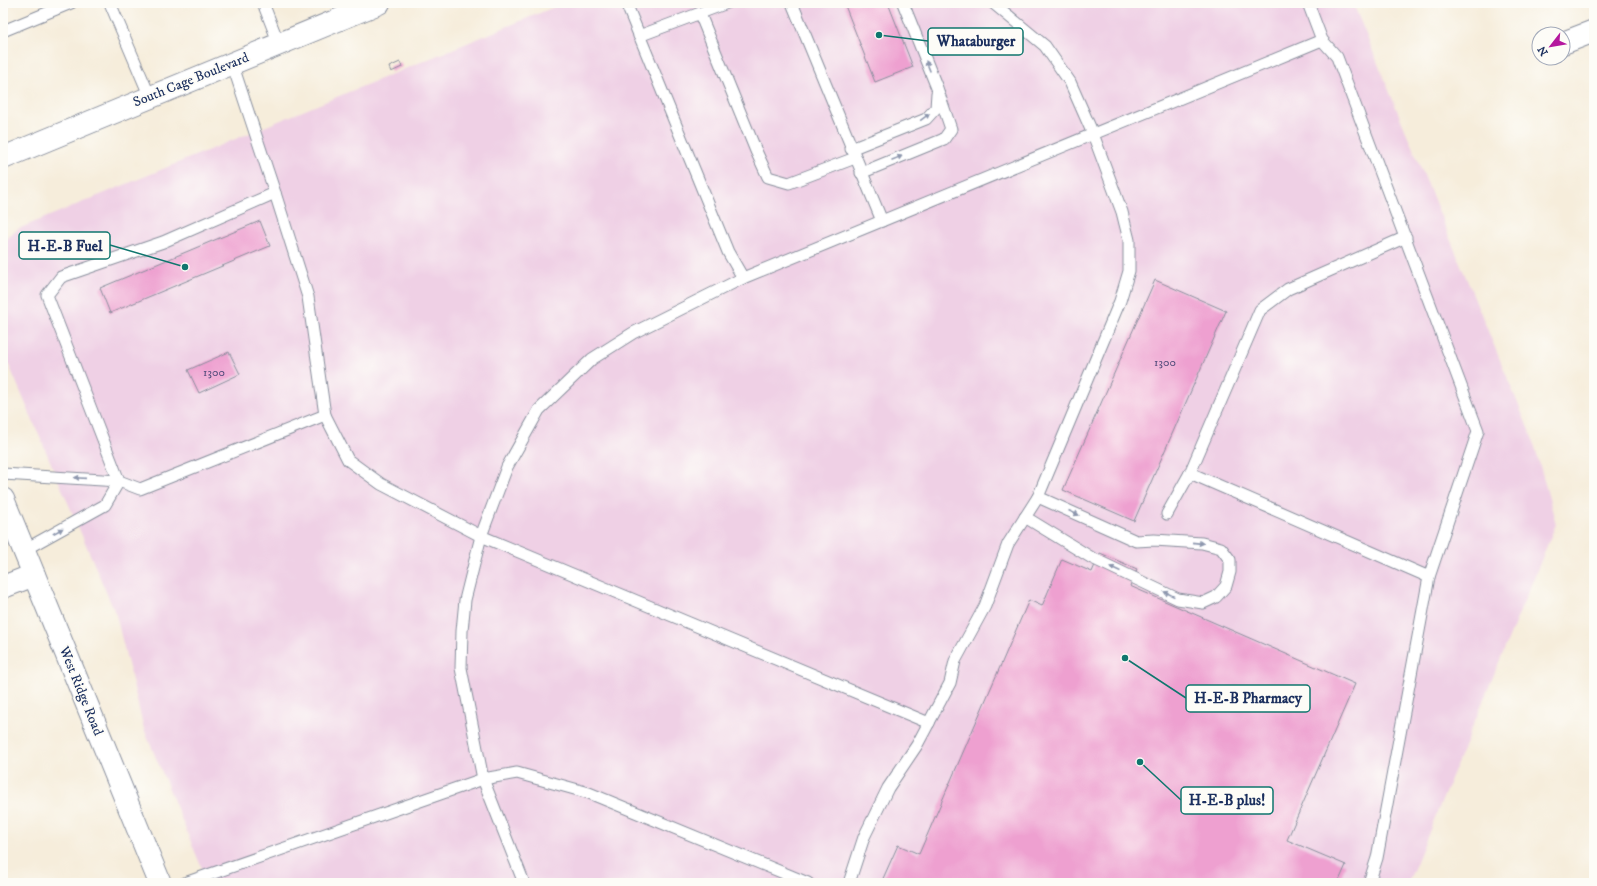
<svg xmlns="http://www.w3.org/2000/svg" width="1597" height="886" viewBox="0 0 1597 886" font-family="'IM FELL DW Pica',serif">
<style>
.built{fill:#efd0e5}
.building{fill:#eea0d0}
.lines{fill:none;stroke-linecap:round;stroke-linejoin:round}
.service-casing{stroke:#888e9c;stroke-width:13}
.minor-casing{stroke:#888e9c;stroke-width:24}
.secondary-casing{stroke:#888e9c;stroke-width:24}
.primary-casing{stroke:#888e9c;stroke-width:24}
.service{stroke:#fff;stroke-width:11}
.minor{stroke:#fff;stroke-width:22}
.secondary{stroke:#fff;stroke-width:22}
.primary{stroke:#fff;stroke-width:22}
.oneway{fill:#8d97ae}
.labels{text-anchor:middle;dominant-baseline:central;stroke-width:4;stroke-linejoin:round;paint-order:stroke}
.number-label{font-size:12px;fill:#504b7a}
.street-label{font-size:14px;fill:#1b2f5e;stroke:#fdfcf7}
.leader{fill:none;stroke:#0f766e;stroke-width:1.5}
.callout-dot{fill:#0f766e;stroke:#fdfcf7;stroke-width:1.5}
.callout{fill:#fdfcf7;stroke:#0f766e;stroke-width:1.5}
.callout-label{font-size:15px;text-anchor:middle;font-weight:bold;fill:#1b2f5e}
</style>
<rect width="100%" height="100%" fill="#fdfcf7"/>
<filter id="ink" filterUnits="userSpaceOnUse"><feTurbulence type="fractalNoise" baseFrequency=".025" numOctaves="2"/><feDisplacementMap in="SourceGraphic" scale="8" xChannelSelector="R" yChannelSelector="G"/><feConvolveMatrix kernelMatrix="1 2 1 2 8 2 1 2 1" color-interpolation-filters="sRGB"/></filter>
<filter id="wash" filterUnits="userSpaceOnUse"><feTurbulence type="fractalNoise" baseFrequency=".012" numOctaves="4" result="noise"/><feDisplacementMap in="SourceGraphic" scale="16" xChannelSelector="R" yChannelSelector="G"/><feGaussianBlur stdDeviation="0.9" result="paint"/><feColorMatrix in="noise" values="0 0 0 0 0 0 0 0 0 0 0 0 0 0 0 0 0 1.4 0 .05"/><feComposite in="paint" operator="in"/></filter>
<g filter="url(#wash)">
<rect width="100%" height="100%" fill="#f6eddb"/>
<!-- built -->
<polygon class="built" points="564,3 1353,3 1533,440 1556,524 1408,883 208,883 144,729 116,615 3,351 3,242 18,229"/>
<g id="blocks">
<!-- building -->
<g class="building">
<polygon points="844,3 888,3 913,67 875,82"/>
<polygon points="400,62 402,67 391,72 389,67"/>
<polygon points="260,221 270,246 110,313 100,288"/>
<polygon points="1155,280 1226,311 1134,521 1063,490"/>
<polygon points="229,352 240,374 199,393 188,370"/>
<polygon points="1100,553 1137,569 1130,586 1355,684 1287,840 1346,865 1338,883 881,883 898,845 919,854 1029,600 1042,606 1062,559 1092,572"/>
</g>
</g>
</g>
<g filter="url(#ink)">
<use href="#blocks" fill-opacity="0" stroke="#888e9c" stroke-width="1"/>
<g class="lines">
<defs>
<g id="service">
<polyline points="110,3 150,97"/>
<polyline points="263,3 279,44"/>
<polyline points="626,3 728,252 743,278"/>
<polyline points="792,3 882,221"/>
<polyline points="1308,3 1322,40 1337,57 1478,431 1429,577 1377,858 1369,883"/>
<polyline points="700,14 756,151 768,177 789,183 855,158"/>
<polyline points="3,31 71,3"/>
<polyline points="639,36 727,3"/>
<polyline points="851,149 926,119 936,108 937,93"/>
<polyline points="861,173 944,139 951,129 937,88 903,3"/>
<polyline points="325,415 348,460 381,484 481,536 929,723"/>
<polyline points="1190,473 1429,577"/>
<polyline points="3,474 119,481 140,489 325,415 308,297 275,193 232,63"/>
<polyline points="119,481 47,295 61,277 163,242 275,193"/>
<polyline points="1167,514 1190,473 1260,310 1288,289 1406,237"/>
<polyline points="1025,517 1092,558 1178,599 1203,603 1216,597 1226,586 1230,572 1230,560 1221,548 1202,543 1154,540 1136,541 1038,497"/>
<polyline points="24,550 105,505 119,481"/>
<polyline points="185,883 483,779 517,773 589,793 808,883"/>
<polyline points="524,883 483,779 461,668 462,631 465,600 481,536 507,467 539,410 592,359 633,333 743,278 1322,40"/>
<polyline points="849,883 864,837 888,788 917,745 950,683 955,661 985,606 1008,544 1038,497 1120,301 1129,271 1129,240 1122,212 1093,134 1070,82 1045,46 993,3"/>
</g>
<g id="minor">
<polyline points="1563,43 1594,31"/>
<polyline points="3,587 34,575"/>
</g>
<polyline id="secondary" points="3,499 160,883"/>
<polyline id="primary" points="3,158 379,3"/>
</defs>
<!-- service casing -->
<use href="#service" class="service-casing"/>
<!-- minor casing -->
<use href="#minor" class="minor-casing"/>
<!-- secondary casing -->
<use href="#secondary" class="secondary-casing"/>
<!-- primary casing -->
<use href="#primary" class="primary-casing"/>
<!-- service -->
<use href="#service" class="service"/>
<!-- minor -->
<use href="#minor" class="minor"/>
<!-- secondary -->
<use href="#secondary" class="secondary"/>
<!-- primary -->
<use href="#primary" class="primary"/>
</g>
<!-- one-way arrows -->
<defs><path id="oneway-solid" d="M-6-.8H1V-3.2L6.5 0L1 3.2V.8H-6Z"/></defs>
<g class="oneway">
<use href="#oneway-solid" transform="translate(928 66) rotate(-112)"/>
<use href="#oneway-solid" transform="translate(925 117) rotate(-36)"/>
<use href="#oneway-solid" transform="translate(897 158) rotate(-22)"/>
<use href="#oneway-solid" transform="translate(80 478) rotate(-176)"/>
<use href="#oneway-solid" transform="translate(1074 513) rotate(24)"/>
<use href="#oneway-solid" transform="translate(58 531) rotate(-29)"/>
<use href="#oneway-solid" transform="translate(1198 543) rotate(6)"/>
<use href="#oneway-solid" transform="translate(1115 569) rotate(-156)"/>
<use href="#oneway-solid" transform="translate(1169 594) rotate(-154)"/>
</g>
</g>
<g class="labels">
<!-- number labels -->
<g class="number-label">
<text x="1165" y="362">1300</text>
<text x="214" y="372">1300</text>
</g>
<!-- street labels -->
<g class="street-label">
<text transform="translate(191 80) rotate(-22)">South Cage Boulevard</text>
<text transform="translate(81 691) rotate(68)">West Ridge Road</text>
</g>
</g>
<!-- callouts -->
<path class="leader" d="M879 35L928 41M185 267L110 245M1125 658L1186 698M1140 762L1181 800"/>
<g class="callout-dot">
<circle cx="879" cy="35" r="4"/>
<circle cx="185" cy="267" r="4"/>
<circle cx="1125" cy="658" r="4"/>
<circle cx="1140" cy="762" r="4"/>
</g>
<g class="callout">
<rect x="928" y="28" width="95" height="27" rx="4"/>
<rect x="19" y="232" width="91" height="27" rx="4"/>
<rect x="1186" y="685" width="124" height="27" rx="4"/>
<rect x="1181" y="787" width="92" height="27" rx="4"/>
</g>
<g class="callout-label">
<text x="976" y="46">Whataburger</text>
<text x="65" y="251">H-E-B Fuel</text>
<text x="1248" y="703">H-E-B Pharmacy</text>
<text x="1227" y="805">H-E-B plus!</text>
</g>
<!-- margin -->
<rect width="1597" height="886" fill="none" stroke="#fdfcf7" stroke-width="16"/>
<!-- north arrow -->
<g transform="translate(1551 46) rotate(239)"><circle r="19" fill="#fdfcf7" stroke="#a3aaba"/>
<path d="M0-3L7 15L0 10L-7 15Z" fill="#b5179e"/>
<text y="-6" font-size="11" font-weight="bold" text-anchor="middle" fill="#1b2f5e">N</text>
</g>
</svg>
